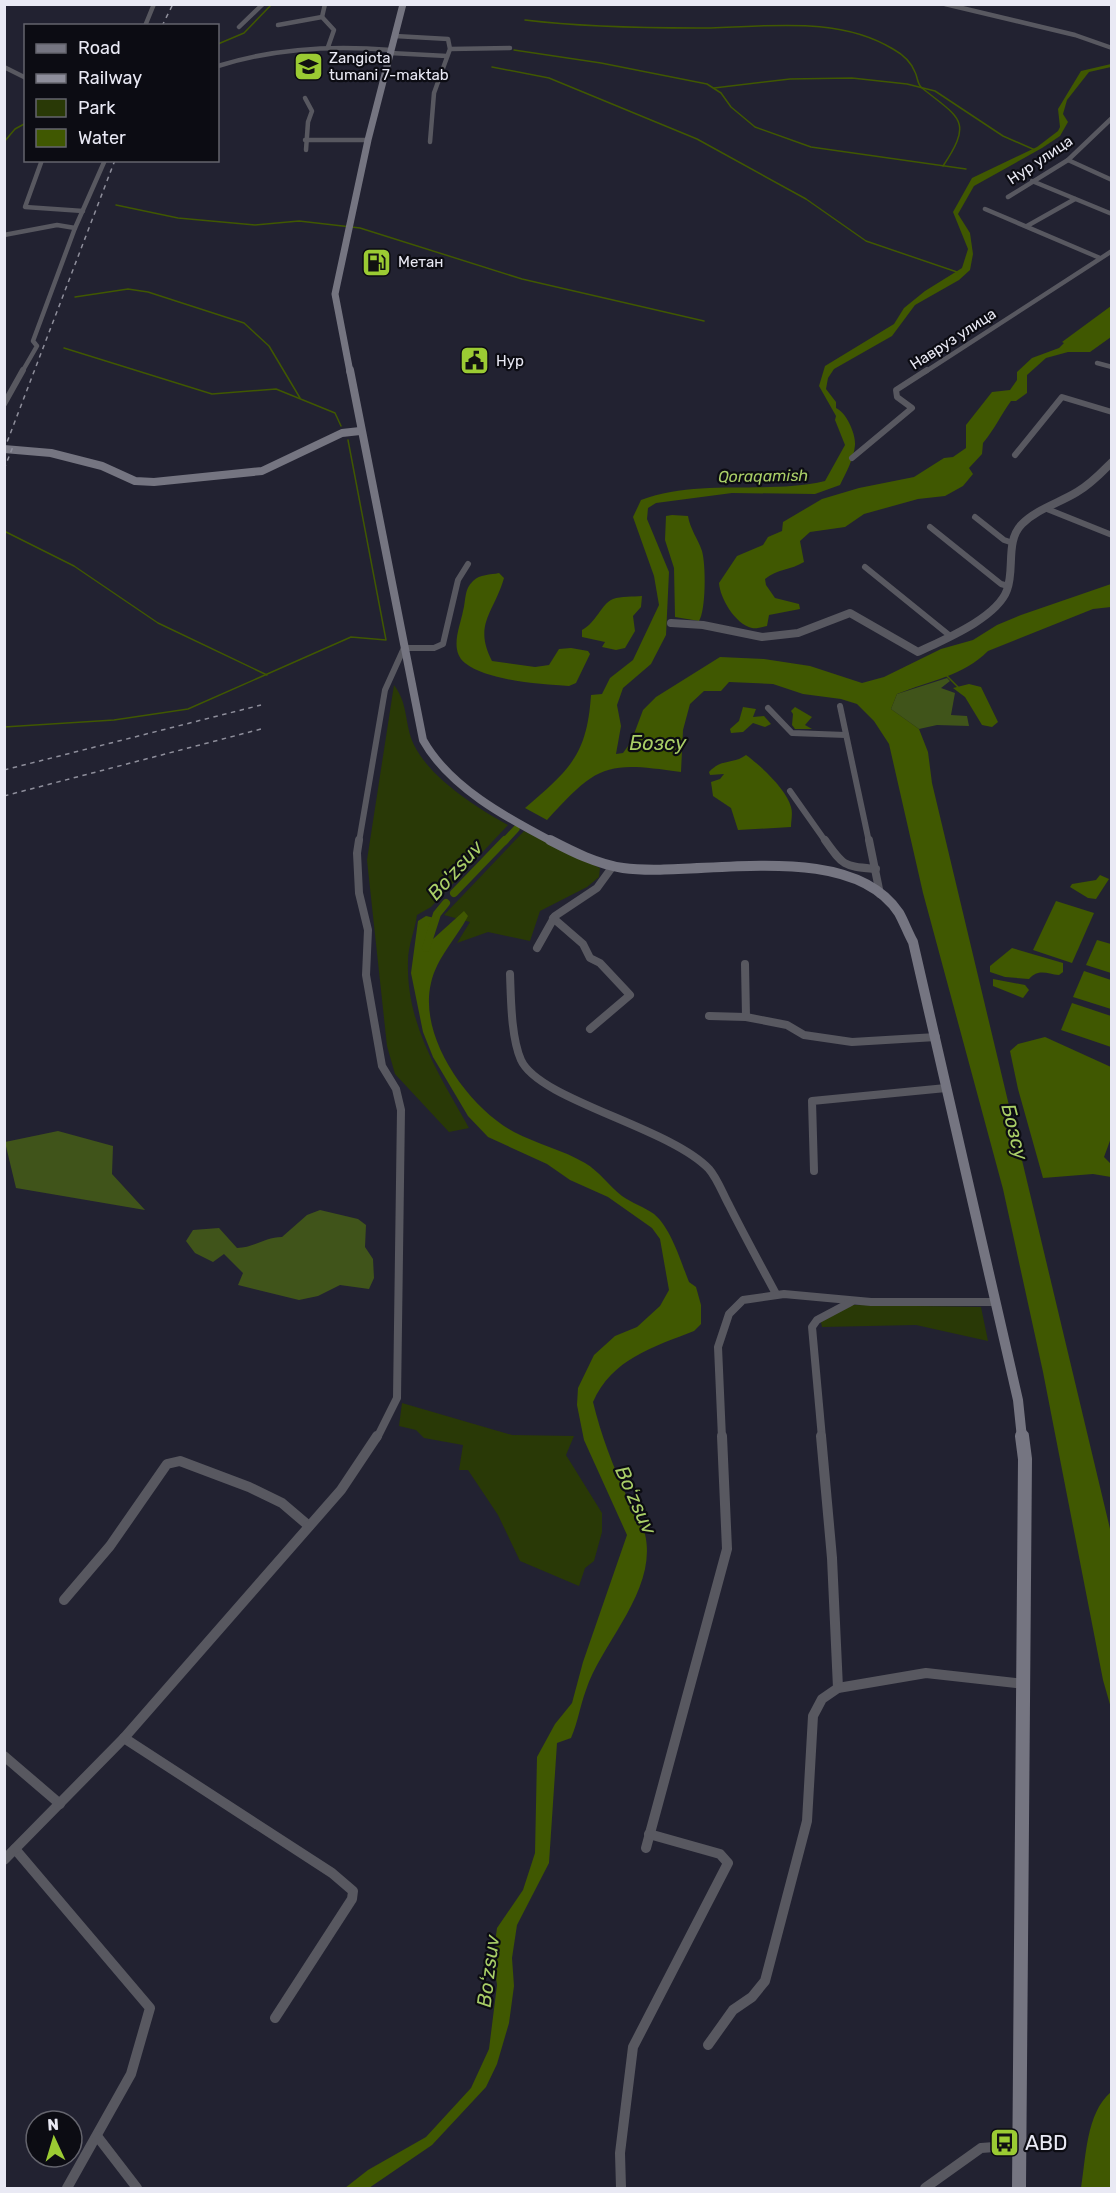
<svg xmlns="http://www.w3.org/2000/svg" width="1116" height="2193" viewBox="0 0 1116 2193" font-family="Rubik,sans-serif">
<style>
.green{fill:#293906}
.forest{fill:#40541a}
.water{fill:#405801}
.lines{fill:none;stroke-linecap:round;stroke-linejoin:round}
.stream{stroke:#405801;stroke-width:1.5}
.canal-far1{stroke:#405801;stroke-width:7}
.canal{stroke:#405801;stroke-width:8}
.minor-far3{stroke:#585860;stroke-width:4.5}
.minor-far2{stroke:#585860;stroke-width:6}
.minor-far1{stroke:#585860;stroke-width:8}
.minor{stroke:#585860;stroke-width:10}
.tertiary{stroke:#585860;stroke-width:8}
.secondary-far3{stroke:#757581;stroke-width:7}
.secondary-far2{stroke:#757581;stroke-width:8}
.secondary-far1{stroke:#757581;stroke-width:10}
.secondary{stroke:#757581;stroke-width:14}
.rail{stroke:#8e8e9b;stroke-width:1.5;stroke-dasharray:4.5 4.5;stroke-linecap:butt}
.labels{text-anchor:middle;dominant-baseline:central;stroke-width:4.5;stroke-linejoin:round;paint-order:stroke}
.far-poi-label{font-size:15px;fill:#e9e9f4;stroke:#0c0c13;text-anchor:start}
.far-street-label{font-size:15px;fill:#e9e9f4;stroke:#0c0c13}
.far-water-label{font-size:16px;font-style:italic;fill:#a9ce67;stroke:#0c0c13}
.water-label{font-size:20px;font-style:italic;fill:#a9ce67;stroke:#0c0c13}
.near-poi-label{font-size:21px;fill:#e9e9f4;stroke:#0c0c13;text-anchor:start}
</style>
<rect width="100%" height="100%" fill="#222231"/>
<!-- green -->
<g class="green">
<path d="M 394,685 C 409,705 404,724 414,745 C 430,778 477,808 508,825 L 431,907 L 417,915 C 415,930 408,946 408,961 C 406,1025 439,1074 469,1128 L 449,1132 L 395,1074 L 387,1046 L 367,860 Z"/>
<polygon points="524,831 600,868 599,877 587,887 540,911 530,941 488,932 457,943 470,922 444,915"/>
<polygon points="852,1305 981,1307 988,1341 916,1325 822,1327 821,1322"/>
<polygon points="402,1403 512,1435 574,1436 566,1455 602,1513 602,1532 594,1561 585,1568 579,1586 520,1561 498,1515 468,1470 459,1470 463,1445 424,1438 416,1430 399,1426"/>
</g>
<!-- forest -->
<g class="forest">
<polygon points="947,678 950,681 941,688 955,693 951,715 967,716 969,726 937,725 919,729 891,709 897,694"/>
<polygon points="58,1131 113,1146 112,1174 145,1210 16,1188 5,1142"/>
<path d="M 320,1210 L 358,1219 L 366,1225 L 365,1247 L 373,1259 L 374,1278 L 369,1289 L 340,1285 L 318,1296 L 299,1300 L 238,1285 L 243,1273 L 224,1254 L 213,1262 L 195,1253 L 186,1241 L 193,1230 L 219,1228 L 237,1248 C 254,1248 265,1237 282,1237 L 307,1215 Z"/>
</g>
<!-- water -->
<g class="water">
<path d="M 1111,64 L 1111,67 L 1089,72 L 1067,100 L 1063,114 L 1068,122 L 1060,136 L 1042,148 L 974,186 L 958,214 L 970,233 L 973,254 L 970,270 L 959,280 L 915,305 L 892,336 L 834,369 L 828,378 L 826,389 L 836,402 L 836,408 C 846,412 856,434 855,445 C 854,458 846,473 840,485 L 815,494 L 732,493 L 656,503 L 648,508 L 647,519 L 669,572 L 666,635 L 651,664 L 623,688 L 617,705 L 621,726 L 616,754 L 623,753 L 631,742 L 643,710 L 656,697 L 720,657 L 764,659 L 810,666 L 862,683 L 884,677 L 941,649 L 973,640 L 997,625 L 1021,615 L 1111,584 L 1111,607 L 1093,609 L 988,651 C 963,676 929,681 897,694 L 891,709 L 919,729 L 928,752 L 932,783 L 1111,1533 L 1111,1708 L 1103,1680 L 1043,1372 L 1003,1189 L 923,893 L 889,744 L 874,721 L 857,704 L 841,699 L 803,694 L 773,684 L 729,682 L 721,691 L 704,691 L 690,704 L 683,730 L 681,772 C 606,761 598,764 547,820 L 525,808 C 569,770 587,756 591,695 L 602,694 L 610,678 L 633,660 L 659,605 L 654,576 L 633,517 L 641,500 C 699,478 765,495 825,481 L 845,445 L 835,420 L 836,416 L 819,386 L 825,366 L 894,324 L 904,308 L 925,291 L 962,268 L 968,249 L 953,212 L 972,178 L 1037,147 L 1058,131 L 1060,127 L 1058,109 L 1081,71 Z"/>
<path d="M 1111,306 L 1111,337 L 1090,352 L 1068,352 L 1046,358 L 1027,375 L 1027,393 L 1016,401 L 1011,401 C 1000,416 996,427 983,443 L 982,454 L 969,468 L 973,474 L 963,486 L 945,496 L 918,499 L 864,514 L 845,527 L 810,532 L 800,541 L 804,562 C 791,570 777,569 765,579 L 766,585 L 775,598 L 799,604 L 800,609 L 769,615 L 767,626 C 762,627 756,629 752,628 C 735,624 720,598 719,583 L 737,556 L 763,545 L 768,537 L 782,531 L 783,522 L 822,499 L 859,488 L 914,477 L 944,458 L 953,457 L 966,448 L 966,425 L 992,392 L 1010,390 L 1017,380 L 1017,372 L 1032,358 L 1059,348 L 1064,343 L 1062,342 Z"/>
<path d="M 672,515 L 688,516 C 690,529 698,539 702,551 C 706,565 706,610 699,621 L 675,617 L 674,568 L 665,540 L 666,516 Z"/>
<path d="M 499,573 L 504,578 C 494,613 473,624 492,661 L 535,667 L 549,665 L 559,649 L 571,648 L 588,651 L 590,654 L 576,683 L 569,686 C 540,684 488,681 465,663 C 449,650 460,627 463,611 C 466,600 464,589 473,581 C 480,574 490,575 499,573 Z"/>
<path d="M 642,596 L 641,607 L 633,616 L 635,631 L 625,648 L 616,650 L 602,647 L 605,642 L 582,637 L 582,630 C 596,623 602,603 613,599 C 621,596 633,597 642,596 Z"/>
<polygon points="969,684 981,687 998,722 992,727 982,725 965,697 953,688"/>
<polygon points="743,707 756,709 753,717 764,716 771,724 765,727 753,723 743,732 731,733 730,729 739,721"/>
<polygon points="795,707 812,717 805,725 812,729 795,729 792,725 793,714 791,711"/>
<path d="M 746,755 C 760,765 787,790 791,807 C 793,813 791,821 791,827 L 738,830 L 731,808 L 713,796 L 711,782 L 720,779 L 724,774 L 710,775 L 709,772 C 722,758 732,765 746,755 Z"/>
<polygon points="1100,875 1109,879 1096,899 1088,898 1070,887 1072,884 1096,880"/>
<polygon points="1056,901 1094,913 1072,963 1033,950"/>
<path d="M 464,911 L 468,916 C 456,939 437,957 431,983 C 418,1037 468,1107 514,1132 C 537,1144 563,1150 585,1163 C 599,1171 609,1186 622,1196 C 632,1203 644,1207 654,1214 C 671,1228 681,1262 689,1282 L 696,1287 L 701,1305 L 701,1324 L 694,1331 C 653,1347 612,1359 593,1402 C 601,1435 613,1466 627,1497 C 632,1509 642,1522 645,1534 C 658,1590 602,1642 586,1690 C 580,1706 578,1722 571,1738 L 557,1743 L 549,1863 L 517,1925 L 512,1958 L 514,1986 L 509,2023 L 497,2064 L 486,2087 L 432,2145 L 369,2188 L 345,2188 L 368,2170 L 426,2137 L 471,2088 L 489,2049 L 497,1985 L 493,1957 L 497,1928 L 523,1890 L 535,1853 L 537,1757 L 555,1724 L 572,1703 L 583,1662 L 627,1535 L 584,1440 L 577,1405 L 578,1388 L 594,1355 L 615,1336 L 637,1327 L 660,1306 L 669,1290 L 660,1239 L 652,1228 L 608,1197 L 570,1180 L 547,1164 L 488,1137 L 468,1116 L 433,1057 L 423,1032 L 411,973 L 418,921 L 426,916 L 435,918 L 427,937 L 433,939 Z"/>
<polygon points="1097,940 1111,944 1111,973 1086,965"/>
<path d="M 1012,948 L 1063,963 L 1063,972 L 1059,975 C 1047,974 1039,968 1029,979 L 1005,977 L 990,972 L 990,966 Z"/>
<polygon points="1084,971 1111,980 1111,1009 1073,997"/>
<polygon points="993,979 1025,985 1029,990 1023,998 993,986"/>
<polygon points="1072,1003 1111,1016 1111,1047 1061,1030"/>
<polygon points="1045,1037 1111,1067 1111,1138 1104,1157 1111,1164 1111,1177 1093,1174 1043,1178 1018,1089 1010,1051 1018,1044"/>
<path d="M 1111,2092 L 1111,2188 L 1081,2188 C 1086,2158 1086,2113 1111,2092 Z"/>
</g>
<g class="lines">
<!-- stream -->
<g class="stream">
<path d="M 525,20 C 582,27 640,28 698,28 C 761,28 836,14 893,49 C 902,54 911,62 915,72 C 918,78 917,84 922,88 C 959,118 974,120 943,166"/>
<polyline points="218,44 244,33 272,4"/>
<polyline points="514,50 601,63 707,84 721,93 731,107 755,127 811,147 966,169"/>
<polyline points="492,67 549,78 697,139 806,199 866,241 957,272"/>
<polyline points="714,88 790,79 852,78 907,84 935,91 1003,136 1035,150"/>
<polyline points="4,142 15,129 26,123"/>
<polyline points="116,205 178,218 255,225 299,221 360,228 522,279 704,321"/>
<polyline points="75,297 128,289 148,292 244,323 269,346 300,398"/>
<polyline points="64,348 212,394 276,389 335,413 341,426"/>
<polyline points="4,531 74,566 158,623 267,675"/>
<polyline points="947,676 958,687"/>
<polyline points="4,727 114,720 188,709 351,637 386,640 348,440"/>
</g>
<!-- canal-far1 -->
<polyline class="canal-far1" points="504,842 516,829"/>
<!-- canal -->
<g class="canal">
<polyline points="454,893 505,840"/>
<polyline points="426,948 437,914 446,903"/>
</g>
<!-- minor-far3 -->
<g class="minor-far3">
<polyline points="945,4 1075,35 1112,48"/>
<polyline points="322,17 325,4"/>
<polyline points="278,25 322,17 334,30 328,47"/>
<polyline points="145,26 154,4"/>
<polyline points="239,27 263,4"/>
<polyline points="395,36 448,39 450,49 434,93 430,142"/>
<polyline points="450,49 510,48"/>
<polyline points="390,53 447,56"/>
<path d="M 218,66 C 275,48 332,45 391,50"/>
<polyline points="4,67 26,78"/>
<polyline points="305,98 312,111 308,122 306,150"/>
<polyline points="305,140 368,140"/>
<polyline points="42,160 25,207 83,211"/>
<polyline points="1068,160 1112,180"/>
<polyline points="1032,181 1112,214"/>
<polyline points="1008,197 1068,160 1112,118"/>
<polyline points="985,209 1100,258"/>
<polyline points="1027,226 1075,199"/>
<polyline points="4,235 57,225 75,228"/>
<polyline points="1097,363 1112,367"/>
<polyline points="22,372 37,346 33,341 75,228 105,160"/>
<polyline points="925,372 1112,251"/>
</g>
<!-- minor-far2 -->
<g class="minor-far2">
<polyline points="4,404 23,370"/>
<polyline points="1015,455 1062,397 1112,412"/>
<polyline points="852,458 912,408 897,397 896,390 927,370"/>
<polyline points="1047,509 1112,535"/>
<polyline points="975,517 1004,540 1013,543"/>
<polyline points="930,527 1001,584 1008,586"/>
<polyline points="865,567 949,635"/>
<polyline points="840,706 869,842"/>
<polyline points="768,708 792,733 846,735"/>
<polyline points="790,791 826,842"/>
<polyline points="359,842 385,690 404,648 434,648 443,644 458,580 468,564"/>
</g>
<!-- minor-far1 -->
<g class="minor-far1">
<polyline points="359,840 357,853 359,893 368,930 366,975 382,1066 396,1089 401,1110 397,1398 377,1438"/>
<path d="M 825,840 C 844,867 844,866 876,869"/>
<polyline points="869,840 880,894"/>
<polyline points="553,918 583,944 590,958 600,963 630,995 590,1029"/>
<polyline points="537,948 555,916 597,888 613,866"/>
<polyline points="745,964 746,1017"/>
<path d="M 510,974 C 511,999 511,1037 521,1060 C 539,1100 669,1127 709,1169 C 717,1178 723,1194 729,1205 C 744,1235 760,1264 776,1294"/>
<polyline points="709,1016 746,1017 787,1025 804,1035 852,1042 936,1037"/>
<polyline points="814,1171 812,1101 946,1088"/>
<polyline points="722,1438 718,1347 729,1314 743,1300 784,1294 871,1302 996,1302"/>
<polyline points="822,1438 812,1327 817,1320 851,1302"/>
</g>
<!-- minor -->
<g class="minor">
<polyline points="821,1436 832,1558 838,1688"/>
<polyline points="64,1600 110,1546 167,1464 180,1461 249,1487 282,1503 309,1526"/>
<polyline points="124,1738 332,1873 353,1891 352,1899 275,2018"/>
<polyline points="4,1756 60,1804"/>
<polyline points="646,1848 727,1549 722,1436"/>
<polyline points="15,1849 150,2008 131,2074 67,2188"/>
<polyline points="4,1860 124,1738 341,1490 377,1436"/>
<polyline points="708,2045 733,2010 752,1997 765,1981 807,1821 813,1716 822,1699 838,1688 926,1673 1024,1684"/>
<polyline points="97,2136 137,2188"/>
<polyline points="621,2188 620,2153 633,2047 728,1863 720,1854 649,1834"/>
<polyline points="925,2188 981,2148 1020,2145"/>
</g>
<!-- tertiary -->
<path class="tertiary" d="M 671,623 L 703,625 L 762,637 L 798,633 L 850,613 L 918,652 C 943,640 997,618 1007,590 C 1015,569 1005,541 1022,524 C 1037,509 1059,503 1077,492 C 1091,484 1101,473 1112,462"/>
<!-- secondary-far3 -->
<polyline class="secondary-far3" points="350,372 335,294 368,140 403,4"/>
<!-- secondary-far2 -->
<g class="secondary-far2">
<path d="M 350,370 L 423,740 C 449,787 507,818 553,842"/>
<polyline points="4,449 51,453 102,466 135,481 154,482 262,471 342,433 360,431"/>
</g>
<!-- secondary-far1 -->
<path class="secondary-far1" d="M 550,840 C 573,852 597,864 623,868 C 697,878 849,837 899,913 C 904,922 908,933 913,942 L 1018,1400 L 1022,1438"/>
<!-- secondary -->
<polyline class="secondary" points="1019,2188 1025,1459 1022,1436"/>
<!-- rail -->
<g class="rail">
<polyline points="162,26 173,4"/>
<polyline points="4,450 115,160"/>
<polyline points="4,469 14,444"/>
<polyline points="4,770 261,705"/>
<polyline points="4,796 265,728"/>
</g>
</g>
<!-- icons -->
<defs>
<symbol id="school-square" viewBox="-11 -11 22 22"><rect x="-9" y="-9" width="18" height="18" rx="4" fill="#9bcb33" stroke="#0c0c13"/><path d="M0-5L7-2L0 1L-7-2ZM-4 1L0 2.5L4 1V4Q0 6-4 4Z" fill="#111"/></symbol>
<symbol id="fuel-square" viewBox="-11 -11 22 22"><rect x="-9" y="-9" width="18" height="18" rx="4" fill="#9bcb33" stroke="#0c0c13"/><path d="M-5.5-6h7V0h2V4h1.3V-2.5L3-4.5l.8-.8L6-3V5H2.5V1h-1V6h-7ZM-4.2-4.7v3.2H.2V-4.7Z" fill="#111"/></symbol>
<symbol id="civic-square" viewBox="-11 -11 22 22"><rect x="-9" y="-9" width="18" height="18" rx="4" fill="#9bcb33" stroke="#0c0c13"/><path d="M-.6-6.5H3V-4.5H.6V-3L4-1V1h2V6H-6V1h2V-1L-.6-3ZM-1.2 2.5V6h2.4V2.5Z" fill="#111"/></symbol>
<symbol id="bus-square" viewBox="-11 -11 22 22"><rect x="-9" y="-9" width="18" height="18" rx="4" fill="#9bcb33" stroke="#0c0c13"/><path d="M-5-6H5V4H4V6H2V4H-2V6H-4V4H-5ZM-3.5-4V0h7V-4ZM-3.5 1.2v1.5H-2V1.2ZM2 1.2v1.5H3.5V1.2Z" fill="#111"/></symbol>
</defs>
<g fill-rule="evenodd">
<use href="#school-square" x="292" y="50" width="33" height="33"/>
<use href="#fuel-square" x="360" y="246" width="33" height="33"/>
<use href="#civic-square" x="458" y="344" width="33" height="33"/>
<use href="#bus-square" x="988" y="2126" width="33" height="33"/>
</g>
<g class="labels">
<!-- far-poi labels -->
<g class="far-poi-label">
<text x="329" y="58">Zangiota<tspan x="329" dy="17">tumani 7-maktab</tspan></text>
<text x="398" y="262">Метан</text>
<text x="496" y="361">Нур</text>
</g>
<!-- far-street labels -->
<g class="far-street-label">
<text transform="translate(1040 160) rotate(-34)">Нур улица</text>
<text transform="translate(953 339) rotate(-33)">Навруз улица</text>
</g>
<!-- far-water labels -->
<g class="far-water-label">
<text transform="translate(763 476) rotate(-1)">Qoraqamish</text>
</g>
<!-- water labels -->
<g class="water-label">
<text x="658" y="743">Бозсу</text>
<text transform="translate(455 870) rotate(-48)">Bo'zsuv</text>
<text transform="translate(1015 1132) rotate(76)">Бозсу</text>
<text transform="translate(636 1500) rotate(66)">Boʻzsuv</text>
<text transform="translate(488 1971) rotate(-83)">Boʻzsuv</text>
</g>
<!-- near-poi labels -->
<g class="near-poi-label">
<text x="1025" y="2142">ABD</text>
</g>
</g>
<!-- border -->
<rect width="1116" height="2193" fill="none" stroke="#e9e9f4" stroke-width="12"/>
<!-- legend -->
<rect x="24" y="24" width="195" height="138" fill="#0c0c13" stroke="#64646d" stroke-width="1.5"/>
<rect x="36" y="44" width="30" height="9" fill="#757581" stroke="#64646d" stroke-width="1.5"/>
<text x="78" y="54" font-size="18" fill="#e9e9f4">Road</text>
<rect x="36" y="74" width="30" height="9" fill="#8e8e9b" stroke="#64646d" stroke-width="1.5"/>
<text x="78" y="84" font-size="18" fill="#e9e9f4">Railway</text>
<rect x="36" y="99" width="30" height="18" fill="#293906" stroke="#64646d" stroke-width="1.5"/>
<text x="78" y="114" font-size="18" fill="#e9e9f4">Park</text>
<rect x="36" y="129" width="30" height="18" fill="#405801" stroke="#64646d" stroke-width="1.5"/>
<text x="78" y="144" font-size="18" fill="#e9e9f4">Water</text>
<!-- north arrow -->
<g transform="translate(54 2139) rotate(356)"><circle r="28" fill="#0c0c13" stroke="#64646d" stroke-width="1.5"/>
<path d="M0-4.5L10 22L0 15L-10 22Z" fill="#9bcb33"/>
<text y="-9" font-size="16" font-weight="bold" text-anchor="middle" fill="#e9e9f4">N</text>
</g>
</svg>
